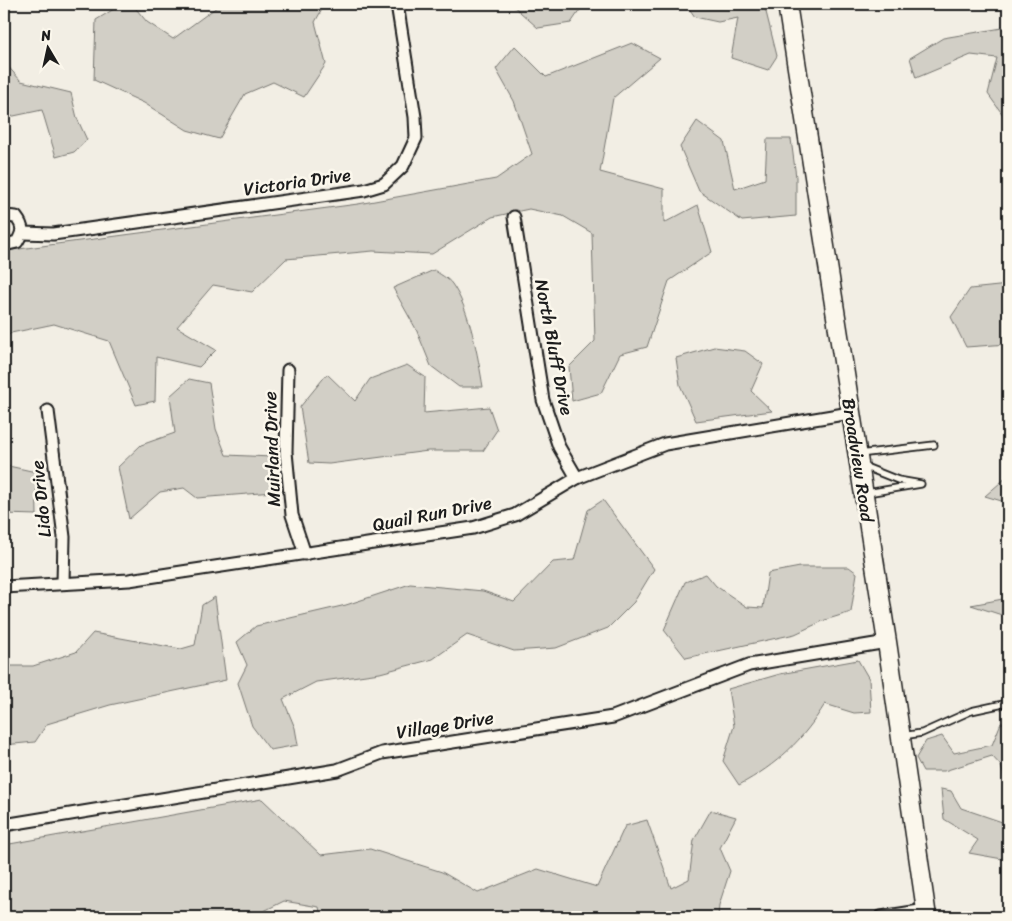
<svg xmlns="http://www.w3.org/2000/svg" width="1012" height="921" viewBox="0 0 1012 921" font-family="Sriracha,sans-serif">
<style>
.green{fill:#d2cfc6;stroke:#777671}
.lines{fill:none;stroke-linecap:round;stroke-linejoin:round}
.service-casing{stroke:#1c1c1c;stroke-width:9}
.minor-casing{stroke:#1c1c1c;stroke-width:15}
.primary-casing{stroke:#1c1c1c;stroke-width:21}
.service{stroke:#fbf7ec;stroke-width:5.5}
.minor{stroke:#fbf7ec;stroke-width:11}
.primary{stroke:#fbf7ec;stroke-width:18}
.labels{text-anchor:middle;dominant-baseline:central;stroke-width:5;stroke-linejoin:round;paint-order:stroke}
.street-label{font-size:18px;fill:#1c1c1c;stroke:#fbf7ec}
</style>
<rect width="100%" height="100%" fill="#f2eee4"/>
<filter id="ink" filterUnits="userSpaceOnUse"><feTurbulence type="fractalNoise" baseFrequency=".02" numOctaves="2"/><feDisplacementMap in="SourceGraphic" scale="10" xChannelSelector="R" yChannelSelector="G"/><feConvolveMatrix kernelMatrix="1 2 1 2 8 2 1 2 1" color-interpolation-filters="sRGB"/></filter>
<g filter="url(#ink)">
<!-- green -->
<g class="green">
<polygon points="122,4 132,4 147,22 173,39 221,4 325,4 315,22 326,64 304,97 273,82 245,94 219,139 187,130 144,103 94,80 96,20"/>
<polygon points="511,4 584,4 571,23 538,28"/>
<polygon points="686,4 764,4 777,56 768,70 731,58 738,18 718,22 695,17"/>
<polygon points="1008,27 1008,122 988,94 997,58 971,55 916,78 910,58 943,38"/>
<polygon points="632,43 660,58 613,98 600,172 664,189 664,223 698,205 712,252 669,281 647,347 620,354 601,393 572,401 569,367 595,341 592,233 563,216 529,209 492,217 432,254 373,251 286,259 252,292 213,285 177,327 216,350 199,367 156,357 155,401 136,405 109,341 54,324 11,333 4,340 4,251 358,204 496,179 532,154 514,101 496,69 515,46 546,77"/>
<polygon points="4,62 21,81 71,93 77,118 87,140 74,152 56,157 42,110 9,117 4,122"/>
<polygon points="697,121 724,141 735,189 765,179 767,139 791,139 796,177 796,216 742,221 699,191 680,147"/>
<path d="M 434,270 C 439,274 448,278 452,284 C 470,309 478,357 483,387 L 459,387 L 431,366 L 416,329 L 393,288 Z"/>
<polygon points="1008,285 1008,344 966,347 951,317 970,289"/>
<polygon points="714,347 745,351 763,364 751,391 772,411 696,421 680,385 676,358"/>
<polygon points="407,365 425,377 424,413 489,407 497,430 483,451 428,451 329,464 309,463 300,407 327,374 355,401 370,379"/>
<polygon points="189,379 209,383 216,429 226,455 272,457 273,492 197,498 184,488 160,492 129,519 118,467 141,445 175,433 170,396"/>
<polygon points="4,465 36,472 37,515 4,514"/>
<polygon points="1008,476 1008,503 985,496"/>
<polygon points="603,500 654,569 634,602 608,628 556,648 514,651 467,635 433,659 380,673 316,682 283,699 295,728 298,745 270,750 252,726 238,683 247,665 237,642 256,626 346,605 410,584 483,591 514,602 553,562 574,560 588,510"/>
<polygon points="800,567 849,567 857,573 851,612 825,620 795,634 686,658 664,630 685,582 706,574 716,586 747,607 763,608 768,573"/>
<polygon points="215,597 226,680 110,705 47,724 35,742 4,745 4,666 33,666 76,652 93,633 181,649 195,645 202,605"/>
<polygon points="1008,598 1008,617 971,605"/>
<path d="M 858,660 L 869,679 L 871,712 L 854,713 L 825,704 C 803,740 777,765 739,785 L 723,761 L 734,726 L 728,689 L 780,674 Z"/>
<polygon points="1001,723 1008,723 1008,783 1005,781 1001,766 992,756 944,771 923,771 916,758 926,741 942,736 954,753 992,745"/>
<polygon points="941,789 951,791 961,808 1008,824 1008,860 969,853 978,840 944,819"/>
<polygon points="262,799 321,855 370,849 442,872 478,893 538,869 597,887 625,826 647,820 671,888 689,879 694,840 711,810 736,817 720,848 730,871 719,905 718,917 321,917 319,907 284,901 252,917 4,917 4,845"/>
</g>
<g class="lines">
<defs>
<g id="service">
<polyline points="859,454 934,445"/>
<polyline points="863,466 898,480 921,484 867,493"/>
<polyline points="902,736 922,733 971,711 1008,703"/>
</g>
<g id="minor">
<path d="M 4,216 L 16,217 C 24,227 23,232 17,242 L 4,245"/>
<polyline points="514,217 543,400 559,447 577,478"/>
<polyline points="23,233 53,234 364,190 384,184 403,166 416,138 415,117 397,4"/>
<polyline points="288,370 286,452 292,515 305,554"/>
<polyline points="48,411 64,537 63,583"/>
<polyline points="4,587 129,580 473,528 515,515 577,478 665,444 850,413"/>
<polyline points="4,825 337,770 382,753 613,717 749,665 887,642"/>
<polyline points="881,917 926,910"/>
</g>
<polyline id="primary" points="787,4 887,642 927,917"/>
</defs>
<!-- service casing -->
<use href="#service" class="service-casing"/>
<!-- minor casing -->
<use href="#minor" class="minor-casing"/>
<!-- primary casing -->
<use href="#primary" class="primary-casing"/>
<!-- service -->
<use href="#service" class="service"/>
<!-- minor -->
<use href="#minor" class="minor"/>
<!-- primary -->
<use href="#primary" class="primary"/>
</g>
</g>
<g class="labels">
<!-- street labels -->
<g class="street-label">
<text transform="translate(297 182) rotate(-8)">Victoria Drive</text>
<text transform="translate(554 347) rotate(79)">North Bluff Drive</text>
<text transform="translate(272 449) rotate(-92)">Muirland Drive</text>
<text transform="translate(858 460) rotate(81)">Broadview Road</text>
<text transform="translate(41 499) rotate(-96)">Lido Drive</text>
<text transform="translate(432 514) rotate(-11)">Quail Run Drive</text>
<text transform="translate(445 725) rotate(-9)">Village Drive</text>
</g>
</g>
<!-- margin -->
<rect width="1012" height="921" fill="none" stroke="#fbf7ec" stroke-width="20"/>
<rect x="10" y="10" width="992" height="901" fill="none" stroke="#1c1c1c" stroke-width="2" filter="url(#ink)"/>
<!-- north arrow -->
<g transform="translate(48 48) rotate(351)" stroke="#fbf7ec" stroke-width="4" paint-order="stroke">
<path d="M0-4L9 19L0 12L-9 19Z" fill="#1c1c1c"/>
<text y="-8" font-size="14" font-weight="bold" text-anchor="middle" fill="#1c1c1c">N</text>
</g>
</svg>
